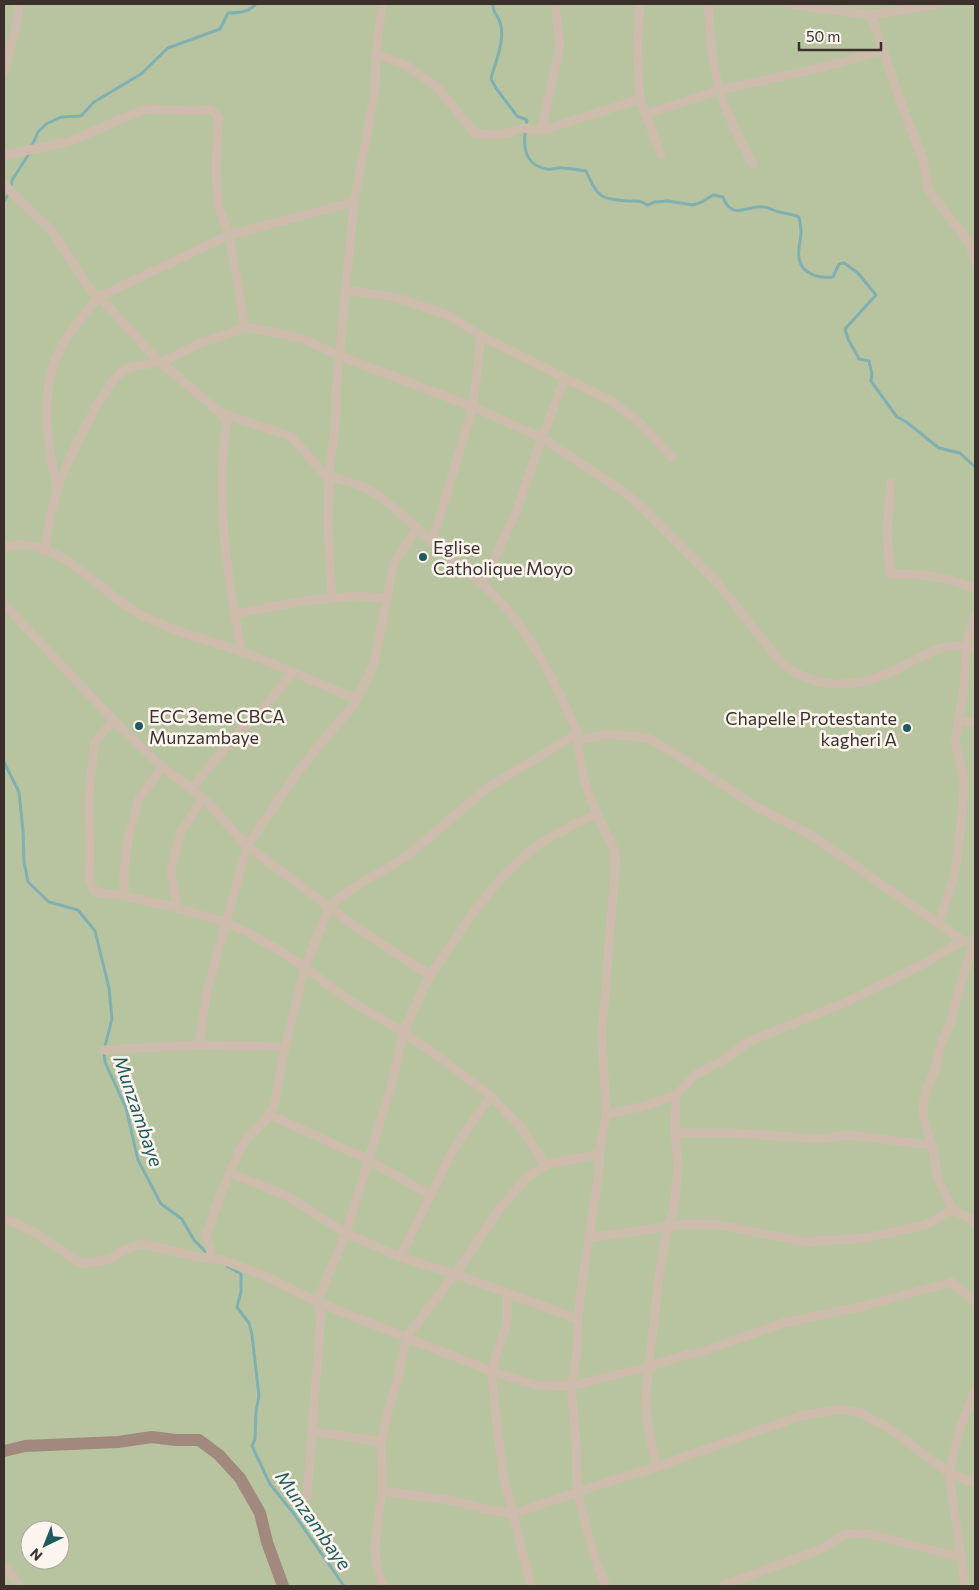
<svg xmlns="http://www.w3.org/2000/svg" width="979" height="1590" viewBox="0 0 979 1590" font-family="Commissioner,sans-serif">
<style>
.green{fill:#b8c4a0;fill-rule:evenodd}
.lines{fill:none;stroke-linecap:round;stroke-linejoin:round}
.stream{stroke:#7fb0b2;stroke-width:3}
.street{stroke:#cdbbac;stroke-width:9}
.secondary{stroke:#a18a7d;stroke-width:12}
.poi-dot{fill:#1f5a5e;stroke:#fbf5ee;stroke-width:2}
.labels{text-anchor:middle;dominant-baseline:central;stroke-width:5;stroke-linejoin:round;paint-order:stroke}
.poi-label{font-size:18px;fill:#3b302b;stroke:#fbf5ee;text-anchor:start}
.water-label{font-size:19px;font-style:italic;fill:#1f5a5e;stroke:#fbf5ee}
</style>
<rect width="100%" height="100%" fill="#f4ebe1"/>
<!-- green -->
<path class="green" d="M 4,4 L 975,4 L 975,1586 L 4,1586 ZM 30,1530 L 60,1530 L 60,1560 L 30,1560 Z"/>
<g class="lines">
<!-- stream -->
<g class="stream">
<path d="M 493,4 C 492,12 498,15 500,22 C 506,41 495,61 491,79 L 496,88 L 517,116 L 527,120 C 523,140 521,165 547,169 C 552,170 557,167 562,168 C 570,168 578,170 586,171 C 599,198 598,198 628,201 C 636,201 640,200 647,205 L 655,202 L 668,201 L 693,205 L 702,202 L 713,195 L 723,197 C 732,222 748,204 764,207 C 768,207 772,210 776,211 C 784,214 791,213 799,217 C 800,222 801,228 801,233 C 801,239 799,244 799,249 C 796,271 814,279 833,277 L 839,264 L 844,263 L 857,272 L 876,295 L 845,329 L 848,339 L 859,359 L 869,361 L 872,374 L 871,381 L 897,417 L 905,421 L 939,448 L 960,453 L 975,467"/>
<path d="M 4,201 L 10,191 L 12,180 L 27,157 L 38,132 L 46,124 L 61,117 L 81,116 L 94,102 L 141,74 L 168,48 L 220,29 L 228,13 C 239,13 249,12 256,4"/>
<polyline points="4,762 19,792 23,831 24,862 28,882 49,902 78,910 95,931 109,988 112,1019 104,1050 105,1062 126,1108 138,1160 161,1204 182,1219 194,1240 209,1255"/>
<polyline points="227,1266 241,1274 241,1292 237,1307 249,1323 252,1335 259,1396 256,1411 255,1439 252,1446 270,1484 294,1514 344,1586"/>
</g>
<!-- street -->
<g class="street">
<polyline points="640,4 637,48 640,99 661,155"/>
<path d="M 708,4 C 710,40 713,79 728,113 C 735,131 745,148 753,165"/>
<polyline points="788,4 871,15 940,4"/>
<polyline points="871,15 905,114 923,159 928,189 969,243 975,262"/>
<polyline points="376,54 406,65 436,86 476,134 499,135 525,128 541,131 640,99"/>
<polyline points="4,71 18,20 19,4"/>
<polyline points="646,114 720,90 824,67 884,50"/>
<polyline points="541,131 560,46 555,4"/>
<polyline points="4,155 68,142 145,109 191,111 211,109 219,118 216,168 218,204 229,235 245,327"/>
<polyline points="4,183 10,191 52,231 97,299 99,297 159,361 221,413 292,437 329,480 329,477"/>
<polyline points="346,290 395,297 448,315 481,336 607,399 635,418 672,457"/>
<polyline points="99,297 229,235 354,202"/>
<path d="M 163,362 L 202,342 L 231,333 L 245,327 L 282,334 L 308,341 L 340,356 L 473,407 L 542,438 L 615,486 L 639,504 L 716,581 L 779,660 C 818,695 863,688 907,664 C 932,651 946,641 975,648"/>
<path d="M 221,413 L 227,421 C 214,498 228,575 241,652"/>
<path d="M 329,476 C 340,480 356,483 365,488 C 392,502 411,524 433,543 C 459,566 489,586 511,614 C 540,649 559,693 578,733 L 577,741 L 584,780 L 597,814 L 615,852 L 615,870 L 602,1033 L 606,1114 L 599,1154 L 599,1172 L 581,1290 L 578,1319 L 577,1353 L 571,1386 L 576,1444 L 577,1492 L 595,1559 L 606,1586"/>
<polyline points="329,476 336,416 336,392 354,202 375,92 376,54 382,4"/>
<polyline points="329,480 328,525 332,598"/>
<path d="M 891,482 L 887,529 L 890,574 C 923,574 945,576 975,589"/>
<path d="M 57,489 C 48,446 39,398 57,356 C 65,337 83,315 97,299"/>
<polyline points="432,542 473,407 481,336"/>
<path d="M 4,547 C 52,533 96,587 133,610 C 165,630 204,639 240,651 C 279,665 318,683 356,699"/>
<path d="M 44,551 C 48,531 51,510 57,491 C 64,466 105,380 126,369 C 136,363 149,367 159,361"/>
<polyline points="483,584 516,512 542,438 565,378"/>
<polyline points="4,604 113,720 162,767 204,798 247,846 359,929 430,975"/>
<polyline points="234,614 303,601 355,596 386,598"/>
<polyline points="113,720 94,744 89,797 90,850 89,880 95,892 124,896 177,908 225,922 247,932 275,948 305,967 344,997 403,1032 438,1056 491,1096 522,1129 545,1165"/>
<polyline points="958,721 975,722"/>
<polyline points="577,741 606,734 647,738 664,747 757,807 811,835 963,941"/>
<polyline points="191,789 240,730 262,710 292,673"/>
<polyline points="124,896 124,870 128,838 139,799 162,767"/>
<polyline points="177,908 171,871 176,850 182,830 204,798"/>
<polyline points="939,923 955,873 963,807 964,779 955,742 964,687 966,646 975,616"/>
<polyline points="975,940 960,986 951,1022 941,1044 935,1069 926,1091 923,1104 924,1120 932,1145 938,1178 952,1209 975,1222"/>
<polyline points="199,1045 207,991 247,846 282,794 310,756 351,708 364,685 374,663 394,562 417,527"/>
<polyline points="104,1050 199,1045 285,1047"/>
<polyline points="606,1114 641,1107 676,1095 695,1075 720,1062 750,1041 842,1004 916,968 963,941 975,941"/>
<polyline points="270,1115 367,1159 430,1195"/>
<polyline points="675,1133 736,1133 819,1139 848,1135 932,1145"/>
<polyline points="230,1173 287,1196 346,1233 400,1257 455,1274 578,1319"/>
<polyline points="4,1219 14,1222 38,1235 80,1263 90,1263 111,1259 126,1249 143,1244 198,1257 223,1260 265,1276 317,1302 491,1371 536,1385 571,1386 648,1367 689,1354 701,1352 783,1323 864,1306 952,1282 975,1302"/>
<polyline points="588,1238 687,1224 718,1225 806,1242 866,1238 926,1225 952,1209"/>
<polyline points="400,1257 454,1148 491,1096"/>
<polyline points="213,1259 206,1237 220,1196 241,1147 248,1137 270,1115 275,1101 285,1047 305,967 329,907 344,894 408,855 487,788 578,733"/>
<polyline points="507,1294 507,1323 491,1371 503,1475 531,1586"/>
<polyline points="311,1432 333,1434 381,1442"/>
<polyline points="656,1467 647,1420 646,1392 659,1276 668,1225 674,1210 678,1166 675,1133 676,1095"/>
<polyline points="382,1491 455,1501 484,1509 513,1514 577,1492 656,1467 800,1416 840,1409 861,1413 893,1431 949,1473 975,1483"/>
<polyline points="307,1496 321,1314 317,1302 346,1233 392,1083 403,1032 430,975 473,913 501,878 517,863 538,844 575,824 597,814"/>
<polyline points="4,1566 13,1576 19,1586"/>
<polyline points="384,1586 381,1580 376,1563 375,1546 382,1491 381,1442 388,1411 398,1378 407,1336 455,1274 499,1210 525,1179 545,1165 599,1154"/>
<polyline points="722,1586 819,1550 845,1534 865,1533 960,1557"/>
<polyline points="965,1586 949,1473 960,1428 975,1391"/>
</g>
<!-- secondary -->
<polyline class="secondary" points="4,1451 25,1446 118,1442 152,1437 175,1440 199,1440 219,1455 240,1478 260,1513 267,1542 283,1586"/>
</g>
<!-- markers -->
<g class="poi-dot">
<circle cx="423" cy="557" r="5"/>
<circle cx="139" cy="726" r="5"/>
<circle cx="907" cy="728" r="5"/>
</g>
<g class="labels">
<!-- poi labels -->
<g class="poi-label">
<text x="433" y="547">Eglise<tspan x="433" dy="21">Catholique Moyo</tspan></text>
<text x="149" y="716">ECC 3eme CBCA<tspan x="149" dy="21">Munzambaye</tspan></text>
<text x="897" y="718" text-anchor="end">Chapelle Protestante<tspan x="897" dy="21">kagheri A</tspan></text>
</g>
<!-- water labels -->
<g class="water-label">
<text transform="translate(139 1111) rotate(71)">Munzambaye</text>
<text transform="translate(314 1520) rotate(55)">Munzambaye</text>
</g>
</g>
<!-- border -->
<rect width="979" height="1590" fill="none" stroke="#3b302b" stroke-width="10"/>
<!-- north arrow -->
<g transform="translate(45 1545) rotate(223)"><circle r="24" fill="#fbf5ee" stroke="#aea6a0"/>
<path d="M0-4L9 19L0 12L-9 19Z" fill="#1f5a5e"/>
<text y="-8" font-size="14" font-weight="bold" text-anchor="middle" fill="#3b302b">N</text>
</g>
<!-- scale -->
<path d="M799 42v8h82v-8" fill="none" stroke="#3b302b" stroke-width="2.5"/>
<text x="806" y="42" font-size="15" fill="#3b302b" stroke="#fbf5ee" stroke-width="4" paint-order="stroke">50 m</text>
</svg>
